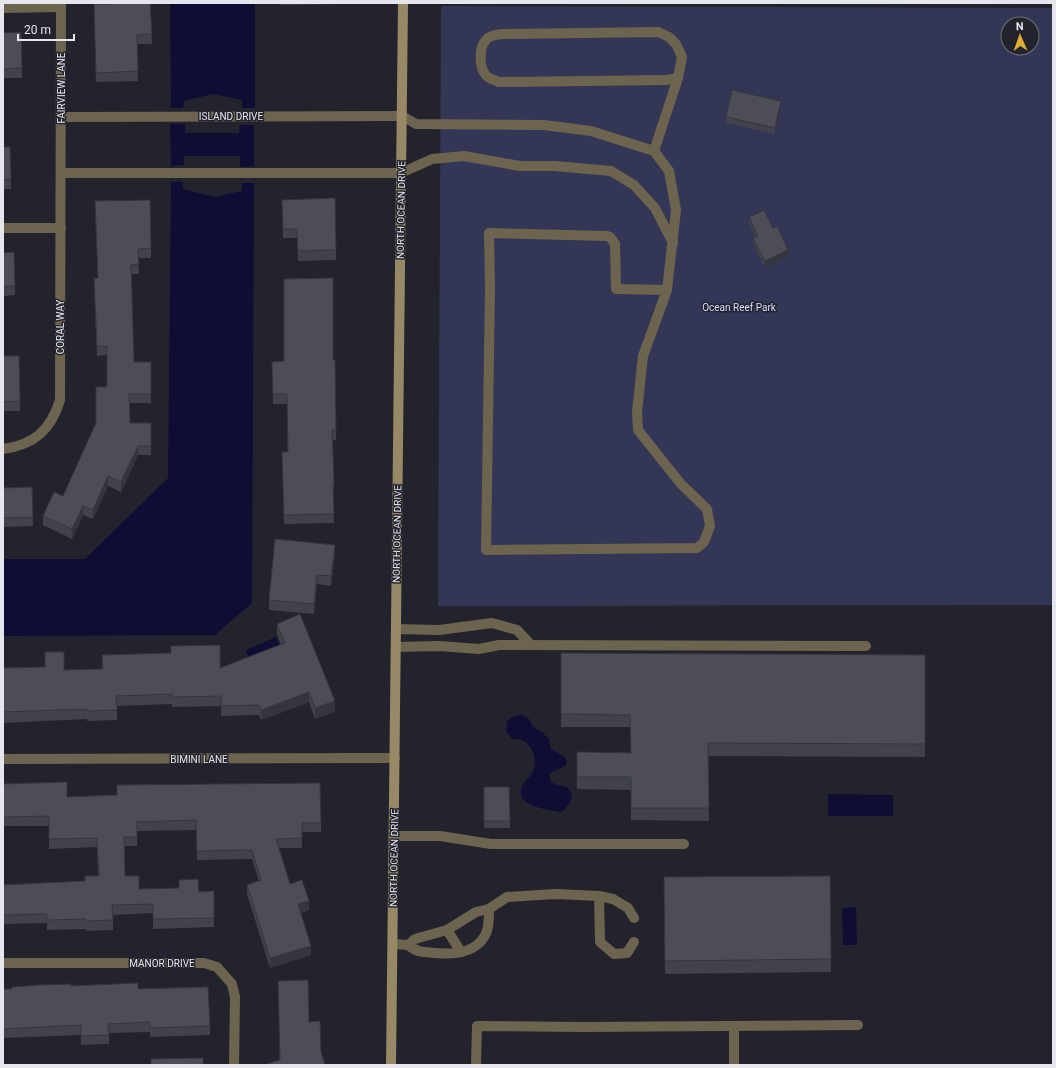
<svg xmlns="http://www.w3.org/2000/svg" width="1056" height="1068" viewBox="0 0 1056 1068" font-family="Roboto,sans-serif">
<style>
.green{fill:#343655;fill-rule:evenodd}
.water{fill:#100d35}
.lines{fill:none;stroke-linecap:round;stroke-linejoin:round}
.service{stroke:#6d644f;stroke-width:10}
.minor{stroke:#6d644f;stroke-width:10}
.secondary{stroke:#978866;stroke-width:10}
.wall{fill:#41424b}
.shaded-wall{fill:#35363d}
.building{fill:#4c4d57;stroke:#35363d}
.labels{text-anchor:middle;dominant-baseline:central;stroke-width:3;stroke-linejoin:round;paint-order:stroke}
.street-label{font-size:10px;fill:#e6e7ed;stroke:#22232c}
.park-label{font-size:10px;fill:#dcdffe;stroke:#22232c}
</style>
<rect width="100%" height="100%" fill="#22232c"/>
<!-- green -->
<path class="green" d="M 441,6 L 1053,8 L 1053,605 L 438,606 ZM 1008,24 L 1032,24 L 1032,48 L 1008,48 Z"/>
<!-- water -->
<g class="water">
<polygon points="170,3 255,3 255,108 242,108 242,100 213,94 184,101 183,108 171,108"/>
<polygon points="170,124 185,124 185,133 239,133 240,125 254,125 254,166 240,167 240,156 184,156 184,165 171,166"/>
<polygon points="171,182 183,182 183,189 214,197 242,191 242,183 254,183 252,603 215,635 3,636 3,559 85,559 168,478"/>
<polygon points="276,637 282,651 251,663 246,650"/>
<path d="M 522,715 L 529,719 L 533,727 L 543,733 L 549,739 L 551,749 L 565,757 L 567,764 C 560,771 556,767 549,775 L 551,782 L 557,785 L 567,787 L 572,794 L 570,803 L 562,812 C 550,810 517,807 521,789 C 523,782 531,777 533,771 C 538,760 533,747 524,741 C 520,739 515,739 512,739 L 506,731 L 507,721 L 514,716 Z"/>
<polygon points="828,794 893,795 893,816 828,816"/>
<polygon points="856,907 857,945 843,945 842,908"/>
</g>
<g class="lines">
<!-- service -->
<g class="service">
<polyline points="402,116 416,124 544,125 591,131 654,151 669,171 676,210 667,290 643,356 637,412 638,430 681,484 707,509 710,526 704,542 697,548 486,550 490,288 489,233 607,236 610,237 615,244 616,289 667,290"/>
<path d="M 654,151 L 678,78 L 682,57 L 676,44 L 669,37 L 658,32 L 501,34 C 495,35 490,35 486,40 C 479,47 479,66 485,74 C 488,79 494,80 499,82 L 666,80 L 678,78"/>
<polyline points="401,173 432,159 464,156 520,166 555,166 611,171 634,185 655,208 673,243"/>
<polyline points="396,629 439,630 492,623 517,630 531,645"/>
<polyline points="396,647 439,646 479,649 499,645 866,646"/>
<polyline points="394,836 440,836 491,844 684,844"/>
<polyline points="599,896 600,942 614,954 627,953 634,942"/>
<polyline points="447,930 461,952"/>
<polyline points="393,944 408,945 415,939 447,930 476,912 489,909 507,897 555,894 599,896 613,899 628,908 634,918"/>
<path d="M 408,945 C 418,953 423,952 437,953 C 456,955 479,952 487,931 C 489,924 489,917 489,909"/>
<polyline points="476,1065 477,1026 583,1027 858,1025"/>
<polyline points="734,1065 734,1026"/>
</g>
<!-- minor -->
<g class="minor">
<polyline points="3,8 61,7"/>
<polyline points="61,117 402,116"/>
<polyline points="61,173 401,173"/>
<polyline points="3,228 61,228"/>
<path d="M 3,449 C 34,445 51,430 60,400 L 61,3"/>
<polyline points="3,759 395,758"/>
<polyline points="3,963 204,963 217,967 232,984 235,997 234,1065"/>
</g>
<!-- secondary -->
<polyline class="secondary" points="391,1065 403,3"/>
</g>
<!-- wall -->
<g class="wall">
<polygon points="114,3 150,3 152,44 137,44 138,81 96,82 94,14 114,4"/>
<polygon points="281,3 339,3 339,4 281,5"/>
<polygon points="3,33 22,68 22,78 3,78"/>
<polygon points="781,107 775,134 726,123 726,117"/>
<polygon points="3,147 11,179 11,189 3,189"/>
<polygon points="282,200 336,250 336,260 298,261 297,238 283,238"/>
<polygon points="95,201 151,248 151,258 138,258 139,274 131,274 134,362 151,362 151,403 130,403 130,423 151,423 151,455 138,455 121,492 108,486 93,519 83,515 72,539 43,525 43,516 63,496 96,423 107,387 107,355 97,356 94,287 94,278 98,278"/>
<polygon points="749,217 773,228 788,256 765,267 753,243 753,238 756,237 749,222"/>
<polygon points="3,253 15,286 15,295 3,296"/>
<polygon points="3,356 19,356 20,411 3,411"/>
<polygon points="333,360 336,430 336,440 333,440 334,484 334,494 333,494 334,523 284,524 282,452 288,452 287,404 273,404 272,362"/>
<polygon points="32,487 33,526 3,527 3,488"/>
<polygon points="335,554 331,586 317,584 314,614 269,610 269,600"/>
<polygon points="277,624 335,712 315,719 309,702 261,720 259,715 221,716 221,706 172,707 172,704 117,706 117,720 87,721 87,719 3,723 3,668 64,670 102,669 102,655 220,668 281,645 277,634"/>
<polygon points="561,653 925,655 925,757 708,756 709,821 631,820 631,790 577,789 577,752 631,753 630,727 561,727"/>
<polygon points="3,784 67,797 321,823 321,832 302,832 302,848 279,848 290,884 309,910 301,913 311,955 270,968 247,894 247,885 259,881 252,859 197,860 196,830 137,831 137,846 124,846 125,876 139,889 199,892 214,891 214,927 153,929 153,913 113,915 113,930 86,931 86,929 47,930 47,923 3,924 3,885 85,881 98,876 97,847 49,849 49,826 3,826"/>
<polygon points="484,787 509,787 510,828 484,828"/>
<polygon points="830,876 831,972 665,974 664,877"/>
<polygon points="71,986 138,989 210,1026 210,1035 150,1037 150,1032 109,1033 109,1044 81,1045 81,1035 3,1038 3,989"/>
</g>
<!-- shaded-wall -->
<g class="shaded-wall">
<polygon points="781,101 781,107 775,134 775,128"/>
<polygon points="788,250 788,256 765,267 765,261"/>
<polygon points="138,446 138,455 121,492 121,482"/>
<polygon points="108,476 108,486 93,519 93,510"/>
<polygon points="83,506 83,515 72,539 72,529"/>
<polygon points="335,545 335,554 331,586 331,576"/>
<polygon points="317,575 317,584 314,614 314,604"/>
<polygon points="309,692 309,702 261,720 261,710"/>
<polygon points="335,701 335,712 315,719 315,708"/>
<polygon points="309,901 309,910 298,913 298,904"/>
<polygon points="311,946 311,955 270,968 270,958"/>
</g>
<!-- building -->
<g class="building">
<polygon points="115,3 150,3 152,34 137,35 138,71 96,73 94,4 115,4"/>
<polygon points="21,32 22,68 3,69 3,33"/>
<polygon points="732,90 781,101 775,128 726,117"/>
<polygon points="3,147 10,147 11,179 3,180"/>
<polygon points="335,198 336,250 298,251 297,229 283,229 282,200"/>
<polygon points="150,200 151,248 138,249 139,264 131,265 134,362 151,362 151,394 129,394 130,423 151,423 151,446 138,446 121,482 108,476 93,510 83,506 72,529 43,516 54,492 63,496 96,423 96,387 107,387 107,346 97,346 94,278 98,278 95,201"/>
<polygon points="764,210 773,228 777,226 788,250 765,261 753,238 758,236 749,217"/>
<polygon points="14,252 15,286 3,286 3,253"/>
<polygon points="333,278 333,360 335,360 336,430 332,430 334,484 333,484 334,514 284,515 282,452 288,452 287,394 273,394 272,362 284,361 284,279"/>
<polygon points="3,356 19,356 20,401 3,402"/>
<polygon points="32,487 33,517 3,518 3,488"/>
<polygon points="275,539 335,545 331,576 317,575 314,604 269,600"/>
<polygon points="300,614 335,701 315,708 309,692 261,710 259,705 221,706 221,696 172,697 172,694 116,696 117,710 87,711 87,709 3,712 3,668 45,667 45,652 64,652 64,670 103,669 102,655 171,653 171,646 220,645 220,668 285,643 277,624"/>
<polygon points="561,653 925,655 925,744 708,743 709,808 631,808 631,777 577,777 577,752 631,753 630,715 561,714"/>
<polygon points="67,782 67,797 117,795 117,785 320,783 321,823 302,823 302,838 276,839 290,884 302,880 309,901 298,904 311,946 270,958 247,885 261,880 252,850 197,851 196,820 137,822 137,837 124,837 125,876 139,876 139,889 179,888 179,880 198,879 199,892 214,891 214,918 153,919 153,904 112,905 113,920 86,921 86,919 47,920 47,914 3,915 3,885 85,881 85,876 99,876 97,838 49,839 49,816 3,817 3,784"/>
<polygon points="484,787 509,787 510,821 484,821"/>
<polygon points="830,876 831,959 665,961 664,877"/>
<polygon points="308,980 309,1022 320,1021 321,1052 325,1065 267,1065 267,1064 280,1060 278,981"/>
<polygon points="138,983 138,989 208,987 210,1026 150,1028 150,1022 108,1024 109,1035 81,1036 81,1025 3,1029 3,989 12,989 12,987 39,985 71,984 71,986"/>
<polygon points="203,1058 203,1065 151,1065 151,1059"/>
</g>
<g class="labels">
<!-- street labels -->
<g class="street-label">
<text transform="translate(61 88) rotate(-90)">FAIRVIEW LANE</text>
<text x="231" y="116">ISLAND DRIVE</text>
<text transform="translate(401 210) rotate(-89)">NORTH OCEAN DRIVE</text>
<text transform="translate(60 327) rotate(-90)">CORAL WAY</text>
<text transform="translate(397 534) rotate(-89)">NORTH OCEAN DRIVE</text>
<text x="199" y="759">BIMINI LANE</text>
<text transform="translate(394 858) rotate(-89)">NORTH OCEAN DRIVE</text>
<text x="162" y="963">MANOR DRIVE</text>
</g>
<!-- park labels -->
<g class="park-label">
<text x="739" y="307">Ocean Reef Park</text>
</g>
</g>
<!-- border -->
<rect width="1056" height="1068" fill="none" stroke="#e6e7ed" stroke-width="8"/>
<!-- north arrow -->
<g transform="translate(1020 36) rotate(358)"><circle r="19" fill="#22232c" stroke="#707179"/>
<path d="M0-3L7 15L0 10L-7 15Z" fill="#dfb034"/>
<text y="-6" font-size="11" font-weight="bold" text-anchor="middle" fill="#e6e7ed">N</text>
</g>
<!-- scale -->
<path d="M18 34v6h56v-6" fill="none" stroke="#e6e7ed" stroke-width="2"/>
<text x="24" y="34" font-size="12" fill="#e6e7ed" stroke="#22232c" stroke-width="3" paint-order="stroke">20 m</text>
</svg>
